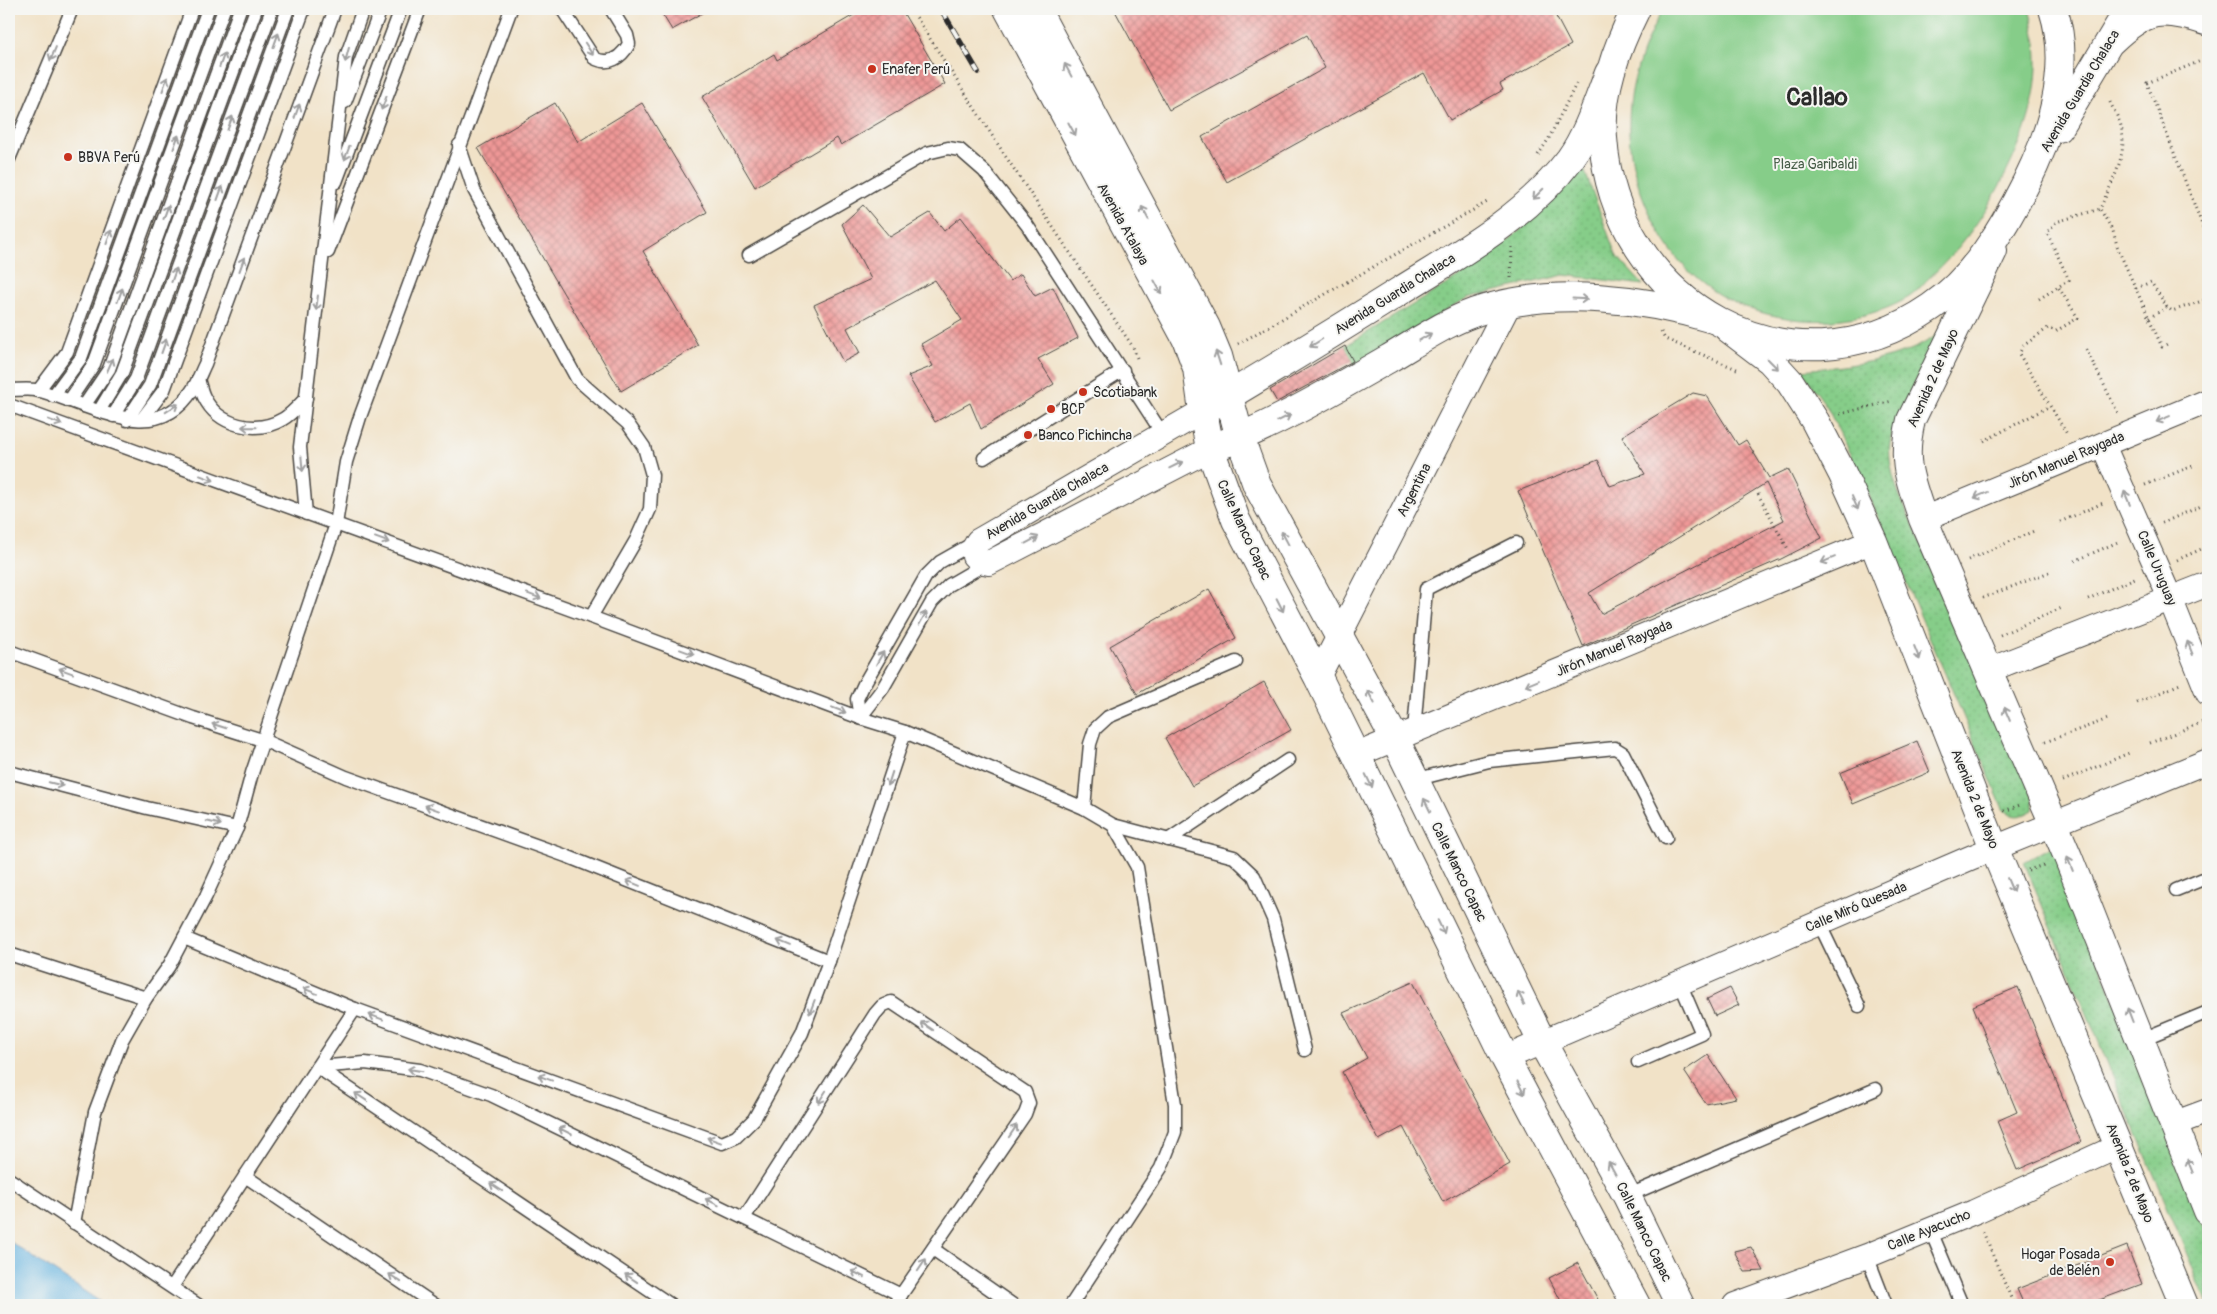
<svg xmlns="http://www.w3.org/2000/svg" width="2217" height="1314" viewBox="0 0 2217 1314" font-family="Pangolin,sans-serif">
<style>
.grass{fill:url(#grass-dots);stroke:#587c5a}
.park{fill:#86cd89;stroke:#587c5a}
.water{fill:#66b3e0;stroke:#486f86}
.building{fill:url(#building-cross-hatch);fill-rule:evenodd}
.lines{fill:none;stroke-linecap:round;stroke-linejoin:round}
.lane-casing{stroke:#494642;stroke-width:15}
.street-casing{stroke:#494642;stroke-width:26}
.secondary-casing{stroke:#494642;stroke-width:30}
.primary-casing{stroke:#494642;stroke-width:30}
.path{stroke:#494642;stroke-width:3;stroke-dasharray:1 4;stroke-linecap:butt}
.lane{stroke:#fff;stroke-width:12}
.street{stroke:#fff;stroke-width:24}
.secondary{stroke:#fff;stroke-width:28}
.primary{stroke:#fff;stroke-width:28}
.rail-casing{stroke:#2b2b2b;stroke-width:5.5}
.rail{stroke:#f6f6f2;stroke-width:4;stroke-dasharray:11;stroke-linecap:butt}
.oneway{stroke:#a0a0a0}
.poi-dot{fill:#c8321e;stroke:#f6f6f2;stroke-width:2}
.labels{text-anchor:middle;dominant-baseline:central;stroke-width:4;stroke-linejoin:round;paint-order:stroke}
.poi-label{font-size:14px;fill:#2b2b2b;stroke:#f6f6f2;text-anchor:start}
.street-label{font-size:14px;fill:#2b2b2b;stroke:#f6f6f2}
.park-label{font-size:14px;fill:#465c47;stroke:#f6f6f2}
.town-label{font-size:24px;font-weight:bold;fill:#2b2b2b;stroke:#f6f6f2}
</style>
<defs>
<pattern id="grass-dots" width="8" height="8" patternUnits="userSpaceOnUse" patternTransform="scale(1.25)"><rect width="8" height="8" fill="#86cd89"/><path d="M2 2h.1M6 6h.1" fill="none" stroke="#74b076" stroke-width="1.8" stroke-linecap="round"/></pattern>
<pattern id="building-cross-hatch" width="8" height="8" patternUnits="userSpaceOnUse" patternTransform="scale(1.25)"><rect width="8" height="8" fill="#ef9897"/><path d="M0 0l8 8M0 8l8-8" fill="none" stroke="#c27c7b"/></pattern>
</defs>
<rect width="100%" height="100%" fill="#f6f6f2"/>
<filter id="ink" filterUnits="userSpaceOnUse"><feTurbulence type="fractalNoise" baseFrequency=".02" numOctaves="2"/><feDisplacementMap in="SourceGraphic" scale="10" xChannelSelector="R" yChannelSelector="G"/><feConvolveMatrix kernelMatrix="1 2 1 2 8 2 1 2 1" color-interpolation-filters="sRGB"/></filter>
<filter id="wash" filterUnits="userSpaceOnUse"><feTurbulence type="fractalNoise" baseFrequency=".0096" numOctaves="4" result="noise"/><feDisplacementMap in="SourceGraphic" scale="20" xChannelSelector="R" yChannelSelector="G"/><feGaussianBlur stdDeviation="1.12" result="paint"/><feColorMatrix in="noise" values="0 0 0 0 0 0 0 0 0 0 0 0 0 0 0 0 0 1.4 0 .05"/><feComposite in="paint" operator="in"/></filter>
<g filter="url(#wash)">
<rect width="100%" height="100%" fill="#f1e2c7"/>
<!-- grass -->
<g class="grass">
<polygon points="1584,169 1616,255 1643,285 1564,275 1467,298 1355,365 1345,346 1483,262 1540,213"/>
<path d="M 1948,325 C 1932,354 1894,413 1890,443 C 1888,460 1893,476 1898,492 L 2034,793 L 2033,810 C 2021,817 2014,819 2003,809 L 1861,477 L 1827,407 L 1801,370 C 1838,367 1893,362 1926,342 C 1934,338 1941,331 1948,325 Z"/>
<polygon points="2053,846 2208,1235 2208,1305 2024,862"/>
</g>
<!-- park -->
<path class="park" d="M 1663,9 L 2029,9 C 2048,72 2031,125 2002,181 C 1982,219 1959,251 1928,279 C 1922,285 1916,293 1909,297 C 1877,317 1830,324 1793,319 C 1720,309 1675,273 1646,205 C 1635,179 1628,151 1629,122 C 1629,84 1644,42 1663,9 Z"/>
<!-- water -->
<polygon class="water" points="9,1241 105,1305 9,1305"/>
<g id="blocks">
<!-- building -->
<g class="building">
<polygon points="659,9 709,9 672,30"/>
<polygon points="864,9 901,9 945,84 841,145 837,138 755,187 702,97 774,54 777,60"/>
<polygon points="1114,9 1552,9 1571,45 1500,84 1503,90 1450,120 1424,73 1227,182 1202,137 1325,68 1307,35 1169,110"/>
<polygon points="555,103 578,142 642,103 707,212 643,251 698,345 621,391 478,148"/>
<polygon points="863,205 890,237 930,213 944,231 961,217 1010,281 1021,274 1035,296 1053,287 1078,338 1038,359 1054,384 981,429 970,403 935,422 908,376 933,366 921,344 962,320 935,280 847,328 860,353 843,362 814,305 871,279 842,224"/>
<polygon points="1345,346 1353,361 1277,402 1270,390"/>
<path d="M 1693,393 L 1707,396 L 1738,445 L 1746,440 L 1769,478 L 1788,469 L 1822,538 L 1781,559 L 1583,646 L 1518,491 L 1598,460 L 1610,486 L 1645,474 L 1622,436 ZM 1766,483 L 1784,520 L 1601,614 L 1589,593 Z"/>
<polygon points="1209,589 1236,638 1137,694 1110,646"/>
<polygon points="1264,682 1291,730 1192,786 1165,738"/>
<polygon points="1917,741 1930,772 1853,804 1840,773"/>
<polygon points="1413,982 1510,1164 1443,1202 1403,1127 1379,1140 1342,1072 1367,1058 1343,1013"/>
<polygon points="2018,987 2081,1142 2017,1170 1997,1121 2017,1112 1973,1006"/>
<polygon points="1730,988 1739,1005 1715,1016 1707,999"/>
<polygon points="1708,1055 1736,1098 1706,1104 1684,1071"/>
<polygon points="2127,1246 2142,1284 2086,1305 2024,1305 2017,1289"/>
<polygon points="1751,1247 1764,1271 1745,1272 1734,1251"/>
<polygon points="1578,1263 1601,1305 1563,1305 1549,1278"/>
</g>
</g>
</g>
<g filter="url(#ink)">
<use href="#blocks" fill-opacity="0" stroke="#494642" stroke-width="1"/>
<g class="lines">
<defs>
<g id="lane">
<path d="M 562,9 L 594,58 C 609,66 621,58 629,44 L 627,35 L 611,9"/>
<polyline points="345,102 381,9"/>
<polyline points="459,145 474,190 577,379 628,424 644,447 652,475 650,509 636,540 591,617"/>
<polyline points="9,159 72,9"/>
<polyline points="336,182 401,9"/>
<polyline points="328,252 420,9"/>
<polyline points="749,255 927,153 948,148 960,150 984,171 1027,225 1162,433"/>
<path d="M 198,379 C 200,385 201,391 204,397 C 218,426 256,435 283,419 C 292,414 299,405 306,398"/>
<path d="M 9,390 C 17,390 27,389 36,390 C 86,401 155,451 193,389 C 198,381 201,372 205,364 L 335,9"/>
<polyline points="38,391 67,352 192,9"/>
<polyline points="53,396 81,358 208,9"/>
<polyline points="69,401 94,364 224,9"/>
<polyline points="9,405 591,617 860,718 905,732 1084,808 1113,825 1137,867 1175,1104 1175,1132 1161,1168 1071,1305"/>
<polyline points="84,406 109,369 240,9"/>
<polyline points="99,411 122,373 256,9"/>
<polyline points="113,416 136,379 272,9"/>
<polyline points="142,419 164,390 304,9"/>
<polyline points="127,420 150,385 288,9"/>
<polyline points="984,458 1123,370"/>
<polyline points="306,514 300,447 346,57 363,9"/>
<polyline points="9,651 193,718 265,741 346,777 566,856 829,961"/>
<polyline points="860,718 857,699 864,684 926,576 940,562 977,541"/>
<polyline points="860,718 883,688 932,602 949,585 987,563"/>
<polyline points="1414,731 1426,589 1516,543"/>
<polyline points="9,772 147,808 237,828"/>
<polyline points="1414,780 1489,761 1615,748 1623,753 1666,838"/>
<polyline points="1084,808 1090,744 1095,729 1108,717 1236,662"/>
<polyline points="1113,825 1234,857 1254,876 1273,919 1305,1050"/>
<polyline points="1168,840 1288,760"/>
<polyline points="2176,890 2208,877"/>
<polyline points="1819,923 1859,1006"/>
<polyline points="184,938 355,1009 722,1143 736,1137 754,1119 802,1033 829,961 905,732"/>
<polyline points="9,954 146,998"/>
<polyline points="2140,1040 2208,1012"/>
<polyline points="1638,1062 1702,1034 1680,983"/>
<polyline points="317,1067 365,1063 420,1070 491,1095 901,1295"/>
<polyline points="317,1067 671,1305"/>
<polyline points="245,1176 435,1305"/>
<polyline points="9,1179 198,1305"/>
<polyline points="1627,1196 1876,1089"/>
<polyline points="744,1218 875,1014 882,1006 891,1002 1025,1092 1029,1103 1025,1114 894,1305"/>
<polyline points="74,1223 95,1112 122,1040 146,998 169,966 206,896 237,828 252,773 336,524 346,462 360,417 511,9"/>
<polyline points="1930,1229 1962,1305"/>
<polyline points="933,1249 1013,1305"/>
<polyline points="1867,1256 1886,1305"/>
<polyline points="172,1287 355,1009"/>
</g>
<g id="street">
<path d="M 2113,42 C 2146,10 2162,9 2206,23"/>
<polyline points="1203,411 978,541 974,548 974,556 980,561 989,563 1210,449"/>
<polyline points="2103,445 2170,598 2208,693"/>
<polyline points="1923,519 2208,401"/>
<polyline points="1989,670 2208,584"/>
<polyline points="1318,677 1509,304"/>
<polyline points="1356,755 1873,541"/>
<polyline points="1505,1058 1970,858 2208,761"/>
<polyline points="2173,1124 2208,1111"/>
<polyline points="1735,1305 1867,1256 1974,1212 2119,1146"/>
</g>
<g id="secondary">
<polyline points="1008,9 1186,338 1197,368 1203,411"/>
<polyline points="1036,9 1206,327 1218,356 1240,438 1257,485 1395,739 1542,1042 1627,1196 1680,1305"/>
<path d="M 1993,251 L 1911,420 C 1901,462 1910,480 1923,519 L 2068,857 L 2208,1211"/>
<polyline points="1728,328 1770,360 1790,382 1815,421 1842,473 1873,541 1994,848 2184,1305"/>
<polyline points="1210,449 1236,520 1318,677 1505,1058 1636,1305"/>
</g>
<g id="primary">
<path d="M 1636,9 C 1616,49 1600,92 1603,138 C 1614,303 1789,405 1931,307 C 1974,278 2003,229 2026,183 C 2052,131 2072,67 2053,9"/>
<path d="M 1609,73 C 1598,101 1588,134 1570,159 C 1526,217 1461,253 1400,291 C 1335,332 1269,372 1203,411 L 1210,449 C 1273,426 1330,392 1388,359 C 1419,341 1450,319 1485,309 C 1556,288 1644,298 1713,319"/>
<polyline points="2058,128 2129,9"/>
</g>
</defs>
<!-- lane casing -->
<use href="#lane" class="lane-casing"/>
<!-- street casing -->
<use href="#street" class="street-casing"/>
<!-- secondary casing -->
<use href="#secondary" class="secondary-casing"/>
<!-- primary casing -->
<use href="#primary" class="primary-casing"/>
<!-- path -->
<g class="path">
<polyline points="794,9 801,9"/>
<polyline points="911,9 1006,157 1133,347 1137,358"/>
<polyline points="2208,58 2147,83 2208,240"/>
<path d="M 2110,102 C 2114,111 2121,121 2122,131 C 2127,158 2110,185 2100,209 L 2113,231 L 2118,249 L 2162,347 L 2169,343"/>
<polyline points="1538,155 1548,140 1576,84"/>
<polyline points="1511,278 1512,247"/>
<polyline points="2059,288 2078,318 2056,331 2048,328 2023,346 2019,354 2067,434"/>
<polyline points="2136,288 2151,282 2167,307"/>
<polyline points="2039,299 2069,280 2047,233 2056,222 2100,209"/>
<polyline points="2149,318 2167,307 2172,311 2208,299"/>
<polyline points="1661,332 1665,339 1739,370"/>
<polyline points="1238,344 1489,201"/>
<polyline points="2086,349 2118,413"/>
<polyline points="1840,414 1892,401"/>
<polyline points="1984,441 2050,406"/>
<polyline points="2145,485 2195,465"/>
<polyline points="1758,494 1789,551"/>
<polyline points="2060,522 2103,503"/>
<polyline points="2162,523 2208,503"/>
<polyline points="1968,560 2034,531"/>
<polyline points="2177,560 2208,546"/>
<polyline points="2075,561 2120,541"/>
<polyline points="1983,598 2052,571"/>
<polyline points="2088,599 2137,577"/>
<polyline points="2000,635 2064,607"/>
<polyline points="2137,703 2180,684"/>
<polyline points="2045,742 2108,719"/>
<polyline points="2150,743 2208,720"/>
<polyline points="2063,781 2129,753"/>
<polyline points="2004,811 2020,805"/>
<polyline points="2028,870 2044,865"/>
<polyline points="1983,1232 2014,1305"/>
</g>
<!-- lane -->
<use href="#lane" class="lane"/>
<!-- street -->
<use href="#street" class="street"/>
<!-- secondary -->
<use href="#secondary" class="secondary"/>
<!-- primary -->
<use href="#primary" class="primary"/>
<defs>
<polyline id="rail" points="941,9 978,72"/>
</defs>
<!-- rail casing -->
<use href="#rail" class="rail-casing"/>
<!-- rail -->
<use href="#rail" class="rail"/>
</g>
<!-- one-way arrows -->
<defs><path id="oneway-shaft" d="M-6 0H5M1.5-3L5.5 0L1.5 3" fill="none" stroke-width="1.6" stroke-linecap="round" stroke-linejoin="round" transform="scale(1.25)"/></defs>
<g class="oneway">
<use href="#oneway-shaft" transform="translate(276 40) rotate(-70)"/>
<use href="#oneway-shaft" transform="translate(589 49) rotate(57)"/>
<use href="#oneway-shaft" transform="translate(53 54) rotate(113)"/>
<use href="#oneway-shaft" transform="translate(347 55) rotate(105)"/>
<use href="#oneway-shaft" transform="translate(222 60) rotate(-70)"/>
<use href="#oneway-shaft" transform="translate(1068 70) rotate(-118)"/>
<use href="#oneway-shaft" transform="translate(165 84) rotate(-70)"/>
<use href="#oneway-shaft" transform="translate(384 103) rotate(111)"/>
<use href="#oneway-shaft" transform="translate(297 111) rotate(-70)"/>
<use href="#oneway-shaft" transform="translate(230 123) rotate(-70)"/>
<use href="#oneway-shaft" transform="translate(1072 129) rotate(61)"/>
<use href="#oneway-shaft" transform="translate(176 142) rotate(-70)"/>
<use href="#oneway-shaft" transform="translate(347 153) rotate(111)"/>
<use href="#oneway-shaft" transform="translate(220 193) rotate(-70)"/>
<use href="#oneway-shaft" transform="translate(1538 194) rotate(135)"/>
<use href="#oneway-shaft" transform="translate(166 212) rotate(-70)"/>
<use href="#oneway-shaft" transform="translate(1145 213) rotate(-118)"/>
<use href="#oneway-shaft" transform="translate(109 237) rotate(-70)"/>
<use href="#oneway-shaft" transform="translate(242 264) rotate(-70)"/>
<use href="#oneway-shaft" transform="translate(174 275) rotate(-70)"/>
<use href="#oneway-shaft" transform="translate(1158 287) rotate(61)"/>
<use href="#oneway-shaft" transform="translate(120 295) rotate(-70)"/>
<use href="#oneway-shaft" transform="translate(1580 299) rotate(3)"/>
<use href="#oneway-shaft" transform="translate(317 303) rotate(97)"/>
<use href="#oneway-shaft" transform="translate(1425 337) rotate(-30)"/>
<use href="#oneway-shaft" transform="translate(1316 343) rotate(148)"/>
<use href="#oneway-shaft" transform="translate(164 346) rotate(-70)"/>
<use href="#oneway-shaft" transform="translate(1218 358) rotate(-108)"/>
<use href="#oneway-shaft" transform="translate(1773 364) rotate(45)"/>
<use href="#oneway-shaft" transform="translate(110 365) rotate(-66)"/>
<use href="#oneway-shaft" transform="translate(172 408) rotate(-33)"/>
<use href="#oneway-shaft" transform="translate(1284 418) rotate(-26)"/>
<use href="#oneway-shaft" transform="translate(2163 419) rotate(157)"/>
<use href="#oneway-shaft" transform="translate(55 422) rotate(20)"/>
<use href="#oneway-shaft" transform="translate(249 427) rotate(-179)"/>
<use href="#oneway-shaft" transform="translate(302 464) rotate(85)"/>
<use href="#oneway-shaft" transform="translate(1176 465) rotate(-26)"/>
<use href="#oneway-shaft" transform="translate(207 478) rotate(20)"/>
<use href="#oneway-shaft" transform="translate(1981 495) rotate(157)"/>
<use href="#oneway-shaft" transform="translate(2127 498) rotate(-113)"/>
<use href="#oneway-shaft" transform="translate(1855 503) rotate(66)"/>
<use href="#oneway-shaft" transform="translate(1285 538) rotate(-118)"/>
<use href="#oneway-shaft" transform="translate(382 540) rotate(20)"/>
<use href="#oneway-shaft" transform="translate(1032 540) rotate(-28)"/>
<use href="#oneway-shaft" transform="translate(1828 560) rotate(158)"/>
<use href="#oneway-shaft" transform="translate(534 596) rotate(20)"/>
<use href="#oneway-shaft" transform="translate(1280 605) rotate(63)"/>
<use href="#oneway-shaft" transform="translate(923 618) rotate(-61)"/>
<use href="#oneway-shaft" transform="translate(2190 648) rotate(-112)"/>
<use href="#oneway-shaft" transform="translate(687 652) rotate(20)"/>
<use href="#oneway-shaft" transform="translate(1917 653) rotate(68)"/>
<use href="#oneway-shaft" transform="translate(880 658) rotate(-60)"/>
<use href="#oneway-shaft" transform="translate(66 671) rotate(-160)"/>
<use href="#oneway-shaft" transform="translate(1532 683) rotate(157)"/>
<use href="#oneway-shaft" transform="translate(1371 697) rotate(-119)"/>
<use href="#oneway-shaft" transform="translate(839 710) rotate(21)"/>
<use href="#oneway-shaft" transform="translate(2007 714) rotate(-113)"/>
<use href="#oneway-shaft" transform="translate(219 726) rotate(-162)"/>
<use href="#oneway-shaft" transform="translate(890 779) rotate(108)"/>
<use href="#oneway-shaft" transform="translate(1369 781) rotate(64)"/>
<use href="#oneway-shaft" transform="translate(56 784) rotate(14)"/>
<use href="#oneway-shaft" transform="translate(1427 805) rotate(-116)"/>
<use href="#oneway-shaft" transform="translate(432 808) rotate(-160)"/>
<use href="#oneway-shaft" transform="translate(214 823) rotate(13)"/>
<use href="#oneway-shaft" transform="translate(2070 864) rotate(-112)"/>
<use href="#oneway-shaft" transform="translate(633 883) rotate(-158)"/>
<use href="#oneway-shaft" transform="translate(2010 885) rotate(67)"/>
<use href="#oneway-shaft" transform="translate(1441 927) rotate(64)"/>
<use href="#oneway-shaft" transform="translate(784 943) rotate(-158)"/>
<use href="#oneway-shaft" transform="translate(310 991) rotate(-157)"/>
<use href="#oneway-shaft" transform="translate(1521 998) rotate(-116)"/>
<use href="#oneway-shaft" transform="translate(812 1007) rotate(111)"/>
<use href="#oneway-shaft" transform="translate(2130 1015) rotate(-111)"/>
<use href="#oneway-shaft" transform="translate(376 1017) rotate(-160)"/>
<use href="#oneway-shaft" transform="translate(927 1026) rotate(-146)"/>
<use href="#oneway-shaft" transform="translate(415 1070) rotate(-170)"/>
<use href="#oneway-shaft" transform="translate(545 1078) rotate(-160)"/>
<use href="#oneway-shaft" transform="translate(1521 1088) rotate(62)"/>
<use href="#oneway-shaft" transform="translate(361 1097) rotate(-146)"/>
<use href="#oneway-shaft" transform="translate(822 1097) rotate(123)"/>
<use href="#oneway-shaft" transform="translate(565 1131) rotate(-154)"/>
<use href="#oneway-shaft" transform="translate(1013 1131) rotate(-56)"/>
<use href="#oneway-shaft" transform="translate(714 1140) rotate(-160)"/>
<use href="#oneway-shaft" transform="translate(2190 1166) rotate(-112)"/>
<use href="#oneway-shaft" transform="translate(1612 1168) rotate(-119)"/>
<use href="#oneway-shaft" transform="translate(496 1187) rotate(-146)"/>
<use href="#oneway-shaft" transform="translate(712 1202) rotate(-154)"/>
<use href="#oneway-shaft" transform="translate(922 1265) rotate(-56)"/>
<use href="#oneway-shaft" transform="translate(858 1274) rotate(-154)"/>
<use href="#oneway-shaft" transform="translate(395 1278) rotate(-146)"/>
<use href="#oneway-shaft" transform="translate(631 1278) rotate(-146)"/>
</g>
</g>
<!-- markers -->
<g class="poi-dot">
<circle cx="872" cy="69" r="5"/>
<circle cx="68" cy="157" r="5"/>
<circle cx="1083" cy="392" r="5"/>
<circle cx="1051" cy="409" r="5"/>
<circle cx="1028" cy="435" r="5"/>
<circle cx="2110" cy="1262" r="5"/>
</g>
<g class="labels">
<!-- poi labels -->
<g class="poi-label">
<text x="882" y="69">Enafer Perú</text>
<text x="78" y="157">BBVA Perú</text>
<text x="1093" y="392">Scotiabank</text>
<text x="1061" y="409">BCP</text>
<text x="1038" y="435">Banco Pichincha</text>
<text x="2100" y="1254" text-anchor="end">Hogar Posada<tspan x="2100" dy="16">de Belén</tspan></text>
</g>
<!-- street labels -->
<g class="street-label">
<text transform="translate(2080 91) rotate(-59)">Avenida Guardia Chalaca</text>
<text transform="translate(1123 224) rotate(61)">Avenida Atalaya</text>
<text transform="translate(1395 294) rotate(-32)">Avenida Guardia Chalaca</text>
<text transform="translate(1933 378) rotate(-66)">Avenida 2 de Mayo</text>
<text transform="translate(2066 460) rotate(-23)">Jirón Manuel Raygada</text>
<text transform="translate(1414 490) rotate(-63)">Argentina</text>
<text transform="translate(1047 501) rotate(-30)">Avenida Guardia Chalaca</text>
<text transform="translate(1244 530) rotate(65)">Calle Manco Capac</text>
<text transform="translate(2157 568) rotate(67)">Calle Uruguay</text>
<text transform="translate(1614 648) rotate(-23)">Jirón Manuel Raygada</text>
<text transform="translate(1975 799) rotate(68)">Avenida 2 de Mayo</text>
<text transform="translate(1459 872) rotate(64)">Calle Manco Capac</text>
<text transform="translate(1856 907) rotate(-23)">Calle Miró Quesada</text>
<text transform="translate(2130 1173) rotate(68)">Avenida 2 de Mayo</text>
<text transform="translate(1929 1230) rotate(-22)">Calle Ayacucho</text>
<text transform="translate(1644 1232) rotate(64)">Calle Manco Capac</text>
</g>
<!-- park labels -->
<g class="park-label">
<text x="1815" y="164">Plaza Garibaldi</text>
</g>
<!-- town labels -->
<g class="town-label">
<text x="1817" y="97">Callao</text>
</g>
</g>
<!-- margin -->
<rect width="2217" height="1314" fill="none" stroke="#f6f6f2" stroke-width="30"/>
</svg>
